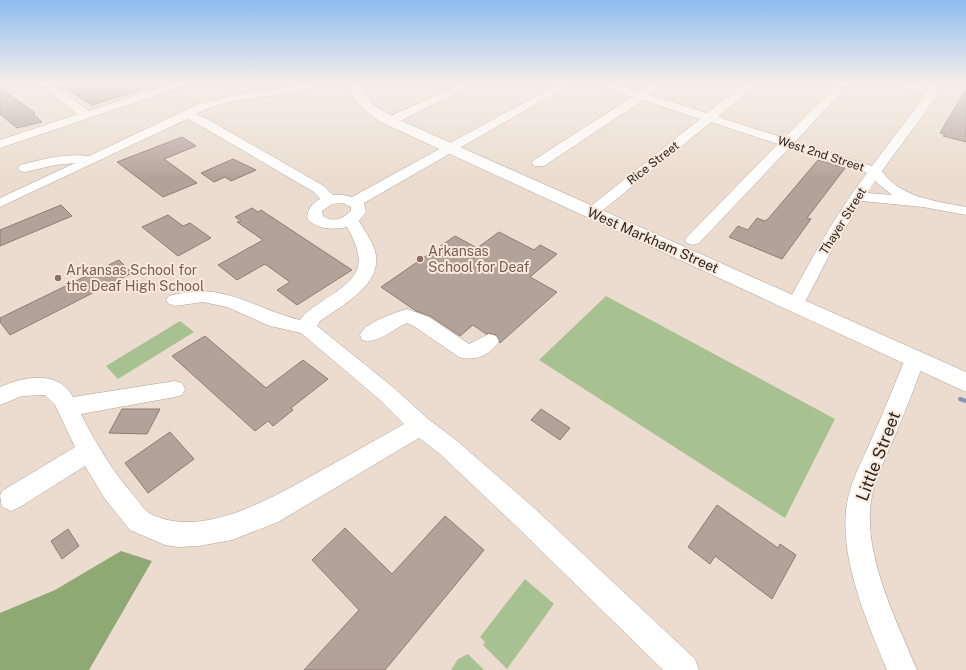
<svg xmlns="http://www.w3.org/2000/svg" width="966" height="670" viewBox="0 0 966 670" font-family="'Public Sans',sans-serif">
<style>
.green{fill:#a8c190}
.forest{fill:#8ea973}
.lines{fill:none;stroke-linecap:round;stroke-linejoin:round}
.stream{fill:#8297ba;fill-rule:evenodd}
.building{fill:#b3a299;stroke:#8e7d74}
.minor-casing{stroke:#b0a295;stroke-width:1}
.major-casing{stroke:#b0a295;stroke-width:1}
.minor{fill:#fff;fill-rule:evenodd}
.major{fill:#fff;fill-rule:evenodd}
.education-dot{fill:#8d6e63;stroke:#f8e9dc;stroke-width:1.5}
.labels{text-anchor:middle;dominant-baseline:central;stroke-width:4;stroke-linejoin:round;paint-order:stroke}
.far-street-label{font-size:12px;fill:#2c2622;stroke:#f8e9dc}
.street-label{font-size:14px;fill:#2c2622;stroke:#f8e9dc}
.education-label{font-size:14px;fill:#785e54;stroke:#f8e9dc;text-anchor:start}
.near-street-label{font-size:17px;fill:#2c2622;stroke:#f8e9dc}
</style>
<rect width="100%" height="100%" fill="#ebdccf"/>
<!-- green -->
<g class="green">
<polygon points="606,296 835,419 785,518 539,360"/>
<polygon points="180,321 194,332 118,379 106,366"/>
<polygon points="525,579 554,604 507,669 483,645 485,642 480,637"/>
<polygon points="468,654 484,670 451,670 458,659"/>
</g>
<!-- forest -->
<polygon class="forest" points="121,551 152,561 89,670 0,670 0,613 55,590"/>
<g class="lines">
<!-- stream -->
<polygon class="stream" points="959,397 961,397 966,399 966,403 959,401 958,399"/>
</g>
<!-- building -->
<g class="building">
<polygon points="59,84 152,84 153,86 92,105"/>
<polygon points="0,88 35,113 33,114 42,122 17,128 0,114"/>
<polygon points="966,89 966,142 943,136 945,134 940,133"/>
<polygon points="182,137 196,146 164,159 197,183 163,197 117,162"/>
<polygon points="233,159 256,170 231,181 225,177 214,182 201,173"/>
<polygon points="818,160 845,168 807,218 811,219 782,259 729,237 738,226 748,230 757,218 765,221 768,219"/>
<polygon points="61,205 72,216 0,246 0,230"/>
<polygon points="252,208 258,212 261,210 352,270 297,305 277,290 290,282 265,264 237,280 218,265 263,240 237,222 241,221 235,217"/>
<polygon points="168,215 183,226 190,223 211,238 178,256 142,227"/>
<polygon points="499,232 534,250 540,245 557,254 530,277 557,292 500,343 496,335 489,333 486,334 473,325 460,336 430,316 416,311 381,287 455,236 477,248"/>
<polygon points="119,260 132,273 10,335 0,322 0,318"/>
<polygon points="205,336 266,388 303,360 328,379 291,408 293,410 273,426 268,421 255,431 172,356"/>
<polygon points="122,409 160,409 147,434 109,433"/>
<polygon points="541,409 570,428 560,440 531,420"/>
<polygon points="170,432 194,459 148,493 125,463"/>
<polygon points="717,505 778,548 780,544 796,555 772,599 715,556 710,564 688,547"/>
<polygon points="445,516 484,550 385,670 304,670 359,610 312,560 345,528 392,574"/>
<polygon points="68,529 79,546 62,559 51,541"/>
</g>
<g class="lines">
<defs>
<g id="minor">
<polygon points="39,84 51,84 89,111 170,84 185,84 184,86 0,148 0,140 78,114"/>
<path d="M 306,84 L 321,84 L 320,86 C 280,99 233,94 196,114 L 209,120 L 324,186 L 333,195 L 343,195 L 352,197 L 558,84 L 571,84 L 364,203 L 366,212 L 359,221 C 365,232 375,244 376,256 C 380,286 341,306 320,321 L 317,326 L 394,388 L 428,419 L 456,440 L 533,507 L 695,659 L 699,670 L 663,670 L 515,525 L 440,454 L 419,438 L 278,522 L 232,540 L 199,546 L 178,547 L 165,545 L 130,530 L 105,499 L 85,466 L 20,507 L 11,511 L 2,507 L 0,496 L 2,491 L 75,447 L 55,405 L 45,395 L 22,396 L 0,405 L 0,387 C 23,377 58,369 73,397 L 175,381 L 182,383 L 185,389 L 182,395 L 175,397 L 81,414 C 96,444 113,472 135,497 C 139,502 144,510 149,513 C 203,542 278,494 324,469 C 351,454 377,439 404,424 L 380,400 L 301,333 L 270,326 L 227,307 L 203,302 L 175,306 L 169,304 L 166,300 L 169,296 C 222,280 252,308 300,320 C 305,312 314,307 321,302 C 358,278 370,268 347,227 C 334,230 316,230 307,218 C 308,209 312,203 320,199 L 314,192 L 201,126 L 187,119 L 0,207 L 0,198 L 75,163 L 55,165 L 25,172 L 20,171 L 18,168 L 20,165 C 43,159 66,153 89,156 L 199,104 L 235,95 ZM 343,203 L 351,207 L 351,211 C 343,219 333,223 323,216 L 322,211 L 332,204 Z"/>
<polygon points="460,84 473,84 394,124 390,125 384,121 386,118"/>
<path d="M 600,84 L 615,84 L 640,92 L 652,84 L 664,84 L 650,95 L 707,113 L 745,84 L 756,84 L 718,117 L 784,138 L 838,84 L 849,84 L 795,142 L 872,166 L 924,97 L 924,93 L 896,86 L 895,84 L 913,84 L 927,87 L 930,84 L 940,84 L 936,91 L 936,97 L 882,171 C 900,198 937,201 966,207 L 966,215 L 923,207 L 862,201 L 833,248 L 802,308 L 796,310 L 790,308 L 787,304 C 811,259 836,214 867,173 L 789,148 L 699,243 L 693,245 L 687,243 L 685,240 L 687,237 L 778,144 L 711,122 L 597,215 L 587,215 L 585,212 L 587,209 L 700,119 L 643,100 L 544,166 L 534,166 L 532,163 L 534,160 L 632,97 L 601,86 ZM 875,181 L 892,195 L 867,193 Z"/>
<path d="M 407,309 L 429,317 L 469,344 L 489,334 L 496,336 L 499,341 C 491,355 474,362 459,357 L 415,327 L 407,323 C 393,329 377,345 362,340 L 360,335 C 367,321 392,314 407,309 Z"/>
<path d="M 915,351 L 922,354 L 925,359 C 915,386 905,412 894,438 C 885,459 875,479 871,501 C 863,556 897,621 917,670 L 887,670 C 867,622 838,556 847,503 C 851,480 863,459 872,438 C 884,412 894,385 905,359 L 908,354 Z"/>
</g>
<path id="major" d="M 347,84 L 359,84 L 372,104 L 395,118 L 966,372 L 966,392 L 385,124 C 367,114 355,103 347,84 Z"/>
</defs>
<!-- minor casing -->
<use href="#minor" class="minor-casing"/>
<!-- major casing -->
<use href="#major" class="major-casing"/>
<!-- minor -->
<use href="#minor" class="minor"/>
<!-- major -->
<use href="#major" class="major"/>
</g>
<!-- sky -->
<linearGradient id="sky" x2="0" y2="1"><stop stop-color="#8ebcf0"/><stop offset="0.47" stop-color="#f6efe9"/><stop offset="1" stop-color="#f6efe9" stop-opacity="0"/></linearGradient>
<rect width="966" height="178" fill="url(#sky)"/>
<!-- markers -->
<g class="education-dot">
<circle cx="420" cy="259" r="4"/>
<circle cx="58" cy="278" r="4"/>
</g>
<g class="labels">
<!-- far-street labels -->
<g class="far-street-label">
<text transform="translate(821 154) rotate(18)">West 2nd Street</text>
<text transform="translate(653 163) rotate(-38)">Rice Street</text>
<text transform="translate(843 221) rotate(-58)">Thayer Street</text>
</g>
<!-- street labels -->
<g class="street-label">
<text transform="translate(653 240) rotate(24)">West Markham Street</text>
</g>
<!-- education labels -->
<g class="education-label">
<text x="428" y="251">Arkansas<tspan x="428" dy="16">School for Deaf</tspan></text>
<text x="66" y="270">Arkansas School for<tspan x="66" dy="16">the Deaf High School</tspan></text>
</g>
<!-- near-street labels -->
<g class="near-street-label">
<text transform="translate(878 456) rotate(-69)">Little Street</text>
</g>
</g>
</svg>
